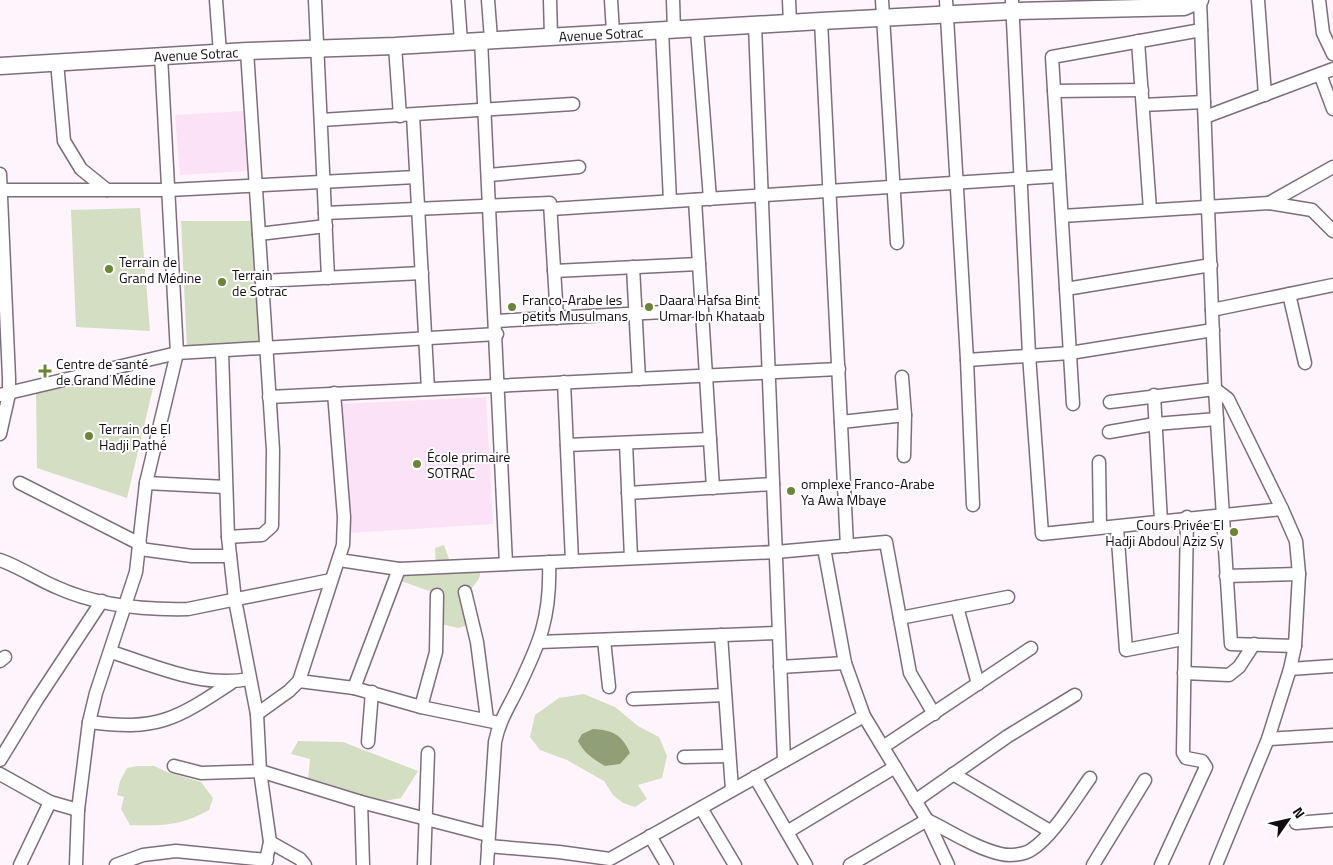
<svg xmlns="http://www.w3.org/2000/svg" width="1333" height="865" viewBox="0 0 1333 865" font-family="'Titillium Web',sans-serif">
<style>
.built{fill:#fbe2f7}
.green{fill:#d4dec3}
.water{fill:#909f76}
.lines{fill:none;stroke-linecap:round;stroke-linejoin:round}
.minor-casing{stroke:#7e6e7b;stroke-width:15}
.tertiary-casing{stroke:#7e6e7b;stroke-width:19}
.minor{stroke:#fff;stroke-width:12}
.tertiary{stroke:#fff;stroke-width:16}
.poi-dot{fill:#6c8436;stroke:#fff;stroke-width:2}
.labels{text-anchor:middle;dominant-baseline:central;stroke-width:4;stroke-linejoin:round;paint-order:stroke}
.street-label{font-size:14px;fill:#120c11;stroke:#fff}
.poi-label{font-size:14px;fill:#120c11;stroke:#fff;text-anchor:start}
</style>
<rect width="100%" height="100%" fill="#fdf5fb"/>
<!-- built -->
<g class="built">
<polygon points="243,111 247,171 180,175 175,115"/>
<polygon points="486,397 493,524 350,533 340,404"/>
</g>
<!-- green -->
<g class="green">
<polygon points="140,208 150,331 76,327 71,210"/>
<polygon points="181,221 257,221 261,344 187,349"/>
<polygon points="71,387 153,388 127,498 37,468 36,392"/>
<path d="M 444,545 L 450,562 L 479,564 C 483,576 478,581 470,590 L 476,623 L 458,628 L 429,621 L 432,592 L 401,581 L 406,567 L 436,566 L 435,548 Z"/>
<polygon points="584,694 615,707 638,726 659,737 667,756 662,778 638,785 647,799 635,807 623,803 613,795 604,781 567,760 540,750 530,737 535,715 559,698"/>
<polygon points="298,741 343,742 418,771 401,798 356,806 307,789 310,759 291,754"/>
<path d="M 137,766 L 154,766 L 167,772 L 201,782 L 213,798 L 209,810 C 181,826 162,826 130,825 L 121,809 L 124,797 L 117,795 L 120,781 L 127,768 Z"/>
</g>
<!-- water -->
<path class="water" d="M 593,729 C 613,730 622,735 630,753 L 620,764 L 605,766 C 593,759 584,753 578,741 L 582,734 Z"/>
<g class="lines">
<defs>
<g id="minor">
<polyline points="216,0 220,53"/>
<polyline points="315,0 328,278"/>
<polyline points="458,0 461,42"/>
<polyline points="488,0 491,39"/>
<polyline points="550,0 551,36"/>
<polyline points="611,0 613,32"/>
<polyline points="673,0 674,31"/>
<polyline points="789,0 790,23"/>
<polyline points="882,0 897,243"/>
<polyline points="946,0 967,360 973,505"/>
<polyline points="1012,0 1029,355 1042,534 1282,509"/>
<polyline points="1200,0 1215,389 1231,644 1295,646"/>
<polyline points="1258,0 1265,95"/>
<polyline points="1319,0 1323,33 1333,54"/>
<polyline points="821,21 847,546"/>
<polyline points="755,25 784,761"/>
<polyline points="697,30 710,199"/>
<polyline points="662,31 670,201"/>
<polyline points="481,40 506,564"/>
<polyline points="1138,41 1150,210"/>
<polyline points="395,46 400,116"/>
<polyline points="57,62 64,141 81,169 107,190"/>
<polyline points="1320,74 1333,109"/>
<polyline points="1054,91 1142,90"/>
<polyline points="1143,105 1204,102"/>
<polyline points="413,115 428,389"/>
<polyline points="1205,117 1333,69"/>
<polyline points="321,120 573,104"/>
<polyline points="0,174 9,378 9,394 0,434"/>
<polyline points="489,175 579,167"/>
<polyline points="1,190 169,190 416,177"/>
<polyline points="695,200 713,488"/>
<polyline points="1269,203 1333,167"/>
<polyline points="551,209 1059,176"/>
<polyline points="325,213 550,203 557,318"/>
<polyline points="1062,216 1269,203 1312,210 1333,231"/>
<polyline points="259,234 326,226"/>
<polyline points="633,267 639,379"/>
<polyline points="554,271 699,264"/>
<polyline points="262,281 422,273"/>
<polyline points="1066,289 1211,265"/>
<polyline points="1289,294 1305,363"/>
<polyline points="1212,310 1333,285"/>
<polyline points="496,321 702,310"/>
<polyline points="222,351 228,537 235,600 257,714 260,771 270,842 265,865"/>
<polyline points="967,360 1070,353 1213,330"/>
<polyline points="902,377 905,415 904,456"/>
<polyline points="564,382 572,561"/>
<polyline points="0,395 177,353 497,334"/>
<polyline points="1154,395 1161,522"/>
<polyline points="269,397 839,369"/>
<polyline points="1110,402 1215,389 1228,399 1282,509 1296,541 1299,574 1295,646 1290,669 1268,739 1216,865"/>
<polyline points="1073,404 1052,57 1201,30"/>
<polyline points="841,422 905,415"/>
<polyline points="1109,432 1155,424 1217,419"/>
<polyline points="626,443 631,558"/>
<polyline points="567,445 710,439"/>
<polyline points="1099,462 1100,527"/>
<polyline points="20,483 140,544"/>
<polyline points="146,483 226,487"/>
<polyline points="628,493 773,484"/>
<polyline points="1117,527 1126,650 1183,639"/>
<polyline points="228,537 262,535 272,526 273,450 247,51"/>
<polyline points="824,548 845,663 864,716 927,820 948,865"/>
<polyline points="140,549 192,556 230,556"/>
<path d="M 0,560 C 20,567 37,579 56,587 C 95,605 145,610 188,609 L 331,580"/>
<polyline points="339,560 399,569 776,552 886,542 910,673 934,714"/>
<polyline points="1226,576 1299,574"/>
<polyline points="465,592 477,642 487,719"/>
<polyline points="957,607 978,684"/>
<polyline points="900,618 1008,597"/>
<polyline points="721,635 732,790"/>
<polyline points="604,640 609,687"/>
<polyline points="539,642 778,633"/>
<path d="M 111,652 C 156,666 202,688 249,679"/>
<polyline points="0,661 5,657"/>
<polyline points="780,667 845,663"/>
<polyline points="1290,669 1333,666"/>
<polyline points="1184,673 1229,675 1239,667 1254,644"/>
<polyline points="299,681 354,688 421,707 499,723"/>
<polyline points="354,688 399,569"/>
<polyline points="633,699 725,695"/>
<polyline points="421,707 436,652 437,595"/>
<polyline points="257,714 289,691 299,681 343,545 344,517 334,393"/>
<path d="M 89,722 C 157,731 175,720 231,683"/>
<polyline points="1268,739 1333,735"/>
<polyline points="368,742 372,692"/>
<polyline points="883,747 1031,648"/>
<polyline points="684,757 729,756"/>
<polyline points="0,760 36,701 102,601"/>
<polyline points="174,766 201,773 260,771 361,802 488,835"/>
<polyline points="0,774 50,802 78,810"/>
<polyline points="953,774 1050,831"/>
<polyline points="755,777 806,865"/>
<polyline points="915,801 1008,736 1075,695"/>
<polyline points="361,802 363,865"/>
<polyline points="701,808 735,865"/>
<path d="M 927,820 C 950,831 975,848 1001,854 C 1009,856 1023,855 1031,850 C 1053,836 1074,800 1090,778"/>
<polyline points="1296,823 1333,820"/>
<polyline points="787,832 895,767"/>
<polyline points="650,836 667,865"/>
<polyline points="270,842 300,859 305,865"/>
<polyline points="488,846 559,852 610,859 864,716"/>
<polyline points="20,865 50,802"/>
<polyline points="76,865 78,810 89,722 96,693 136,572 146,483 177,353 161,56"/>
<polyline points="116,865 143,855 176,851 267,860"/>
<polyline points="424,865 428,753"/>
<path d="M 487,865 L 495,742 C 499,722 507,710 516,692 C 540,643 551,617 549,562"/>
<polyline points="850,865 927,820"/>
<polyline points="1093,865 1145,780"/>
<polyline points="1161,865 1206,767 1202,761 1186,758 1183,753 1187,517"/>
</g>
<polyline id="tertiary" points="0,66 247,51 395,46 821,21 1013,11 1184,7 1200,0"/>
</defs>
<!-- minor casing -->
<use href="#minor" class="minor-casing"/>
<!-- tertiary casing -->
<use href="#tertiary" class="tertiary-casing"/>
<!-- minor -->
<use href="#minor" class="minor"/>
<!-- tertiary -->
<use href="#tertiary" class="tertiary"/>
</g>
<!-- markers -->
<g class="poi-dot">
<circle cx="109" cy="269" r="5"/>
<circle cx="222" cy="282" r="5"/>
<circle cx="512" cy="307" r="5"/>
<circle cx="649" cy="307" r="5"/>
<path d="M42.5 363.5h5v5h5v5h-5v5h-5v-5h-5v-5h5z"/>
<circle cx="89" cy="436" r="5"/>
<circle cx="417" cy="464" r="5"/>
<circle cx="791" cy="491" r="5"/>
<circle cx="1234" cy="532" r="5"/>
</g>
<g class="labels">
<!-- street labels -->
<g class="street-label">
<text transform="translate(601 34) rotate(-3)">Avenue Sotrac</text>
<text transform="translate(196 54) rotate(-3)">Avenue Sotrac</text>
</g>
<!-- poi labels -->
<g class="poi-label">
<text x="119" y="261">Terrain de<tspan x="119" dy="16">Grand Médine</tspan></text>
<text x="232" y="274">Terrain<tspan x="232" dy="16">de Sotrac</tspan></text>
<text x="522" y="299">Franco-Arabe les<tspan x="522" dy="16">petits Musulmans</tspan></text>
<text x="659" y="299">Daara Hafsa Bint<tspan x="659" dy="16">Umar Ibn Khataab</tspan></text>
<text x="56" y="363">Centre de santé<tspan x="56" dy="16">de Grand Médine</tspan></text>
<text x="99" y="428">Terrain de El<tspan x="99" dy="16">Hadji Pathé</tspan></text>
<text x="427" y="456">École primaire<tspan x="427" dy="16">SOTRAC</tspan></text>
<text x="801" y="483">omplexe Franco-Arabe<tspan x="801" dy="16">Ya Awa Mbaye</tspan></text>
<text x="1224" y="524" text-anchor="end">Cours Privée El<tspan x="1224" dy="16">Hadji Abdoul Aziz Sy</tspan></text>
</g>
</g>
<!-- north arrow -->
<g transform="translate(1288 820) rotate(56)" stroke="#ffffff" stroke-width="4" paint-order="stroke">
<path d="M0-4L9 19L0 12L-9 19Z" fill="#120c11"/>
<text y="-8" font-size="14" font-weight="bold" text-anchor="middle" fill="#120c11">N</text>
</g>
</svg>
